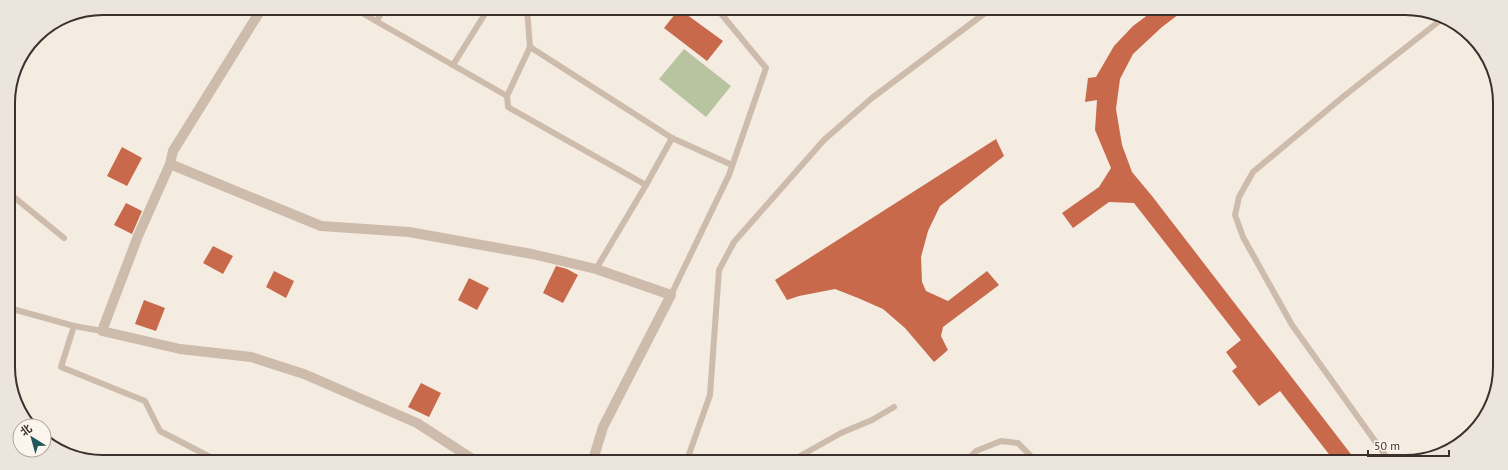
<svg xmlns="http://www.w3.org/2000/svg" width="1508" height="470" viewBox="0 0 1508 470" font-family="'PT Sans','Noto Sans SC',sans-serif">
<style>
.green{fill:#b8c4a0}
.building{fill:#c8694b}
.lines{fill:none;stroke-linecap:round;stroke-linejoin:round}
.service{stroke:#cdbbac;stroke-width:6}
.minor{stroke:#cdbbac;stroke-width:10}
.rim{fill:none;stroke:#3b302b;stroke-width:2}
</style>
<rect width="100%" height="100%" fill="#f4ebe1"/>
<!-- green -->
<polygon class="green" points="684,49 731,86 706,117 659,79"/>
<!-- building -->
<g class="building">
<polygon points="679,9 723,41 707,61 664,28"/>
<polygon points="1153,11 1183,11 1162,27 1133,54 1120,79 1116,109 1122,145 1132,172 1152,196 1357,462 1335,462 1280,391 1259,406 1232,371 1237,367 1226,352 1241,340 1134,203 1109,202 1073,228 1062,213 1099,187 1111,168 1095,130 1097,100 1085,102 1088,78 1096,77 1114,46 1133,26"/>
<polygon points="996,139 1004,156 940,206 928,231 921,257 922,282 926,291 948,301 987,271 999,285 943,327 941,336 948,350 934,362 905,328 883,309 858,298 835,289 799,296 787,300 775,280"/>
<polygon points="122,147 142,158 127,186 107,176"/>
<polygon points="126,203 142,211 132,234 114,225"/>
<polygon points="213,246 233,256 223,274 203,263"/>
<polygon points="556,266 567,269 578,275 563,303 543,293"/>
<polygon points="274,271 294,281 286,298 266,287"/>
<polygon points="469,278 489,288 477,310 458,300"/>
<polygon points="144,300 165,308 156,331 135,324"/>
<polygon points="421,383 441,393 429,417 408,407"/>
</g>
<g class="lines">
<!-- service -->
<g class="service">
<polyline points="355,9 507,96 530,47 672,138 732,165"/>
<polyline points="527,9 530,47"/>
<polyline points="377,21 383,9"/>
<polyline points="453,65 488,9"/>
<polyline points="507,96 508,107 646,185"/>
<polyline points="9,193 64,238"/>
<polyline points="596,269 646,185 672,138"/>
<polyline points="671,295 729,175 766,68 718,10"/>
<polyline points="9,308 74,326 61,367 145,401 160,431 214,459"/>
<polyline points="74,326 102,331"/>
<polyline points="687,460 710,395 719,270 734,242 824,140 872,98 989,10"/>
<polyline points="793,460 841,433 872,420 894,407"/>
<polyline points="966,461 976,451 1001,441 1018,443 1036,461"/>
<polyline points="1390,462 1292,325 1243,237 1235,215 1239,197 1253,172 1344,96 1442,19"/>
</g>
<!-- minor -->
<g class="minor">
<polyline points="262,8 173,151 170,164 138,236 102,331 180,349 251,357 304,374 417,423 474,460"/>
<polyline points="170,164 321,226 409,232 532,254 596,269 671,295 603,427 593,460"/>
</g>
</g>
<!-- crop -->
<path d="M0 0H1508V470H0ZM103 15H1405A88 88 0 0 1 1493 103V367A88 88 0 0 1 1405 455H103A88 88 0 0 1 15 367V103A88 88 0 0 1 103 15Z" fill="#ece5de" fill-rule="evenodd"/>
<path class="rim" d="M103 15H1405A88 88 0 0 1 1493 103V367A88 88 0 0 1 1405 455H103A88 88 0 0 1 15 367V103A88 88 0 0 1 103 15Z"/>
<!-- north arrow -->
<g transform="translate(32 438) rotate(323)"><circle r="19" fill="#fbf5ee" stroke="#aea6a0"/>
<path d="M0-3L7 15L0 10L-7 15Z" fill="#1f5a5e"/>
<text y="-6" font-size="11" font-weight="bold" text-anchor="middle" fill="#3b302b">北</text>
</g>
<!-- scale -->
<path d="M1368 450v6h81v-6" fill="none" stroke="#3b302b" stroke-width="2"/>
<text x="1374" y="450" font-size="12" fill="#3b302b" stroke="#fbf5ee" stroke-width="3" paint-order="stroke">50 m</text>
</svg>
